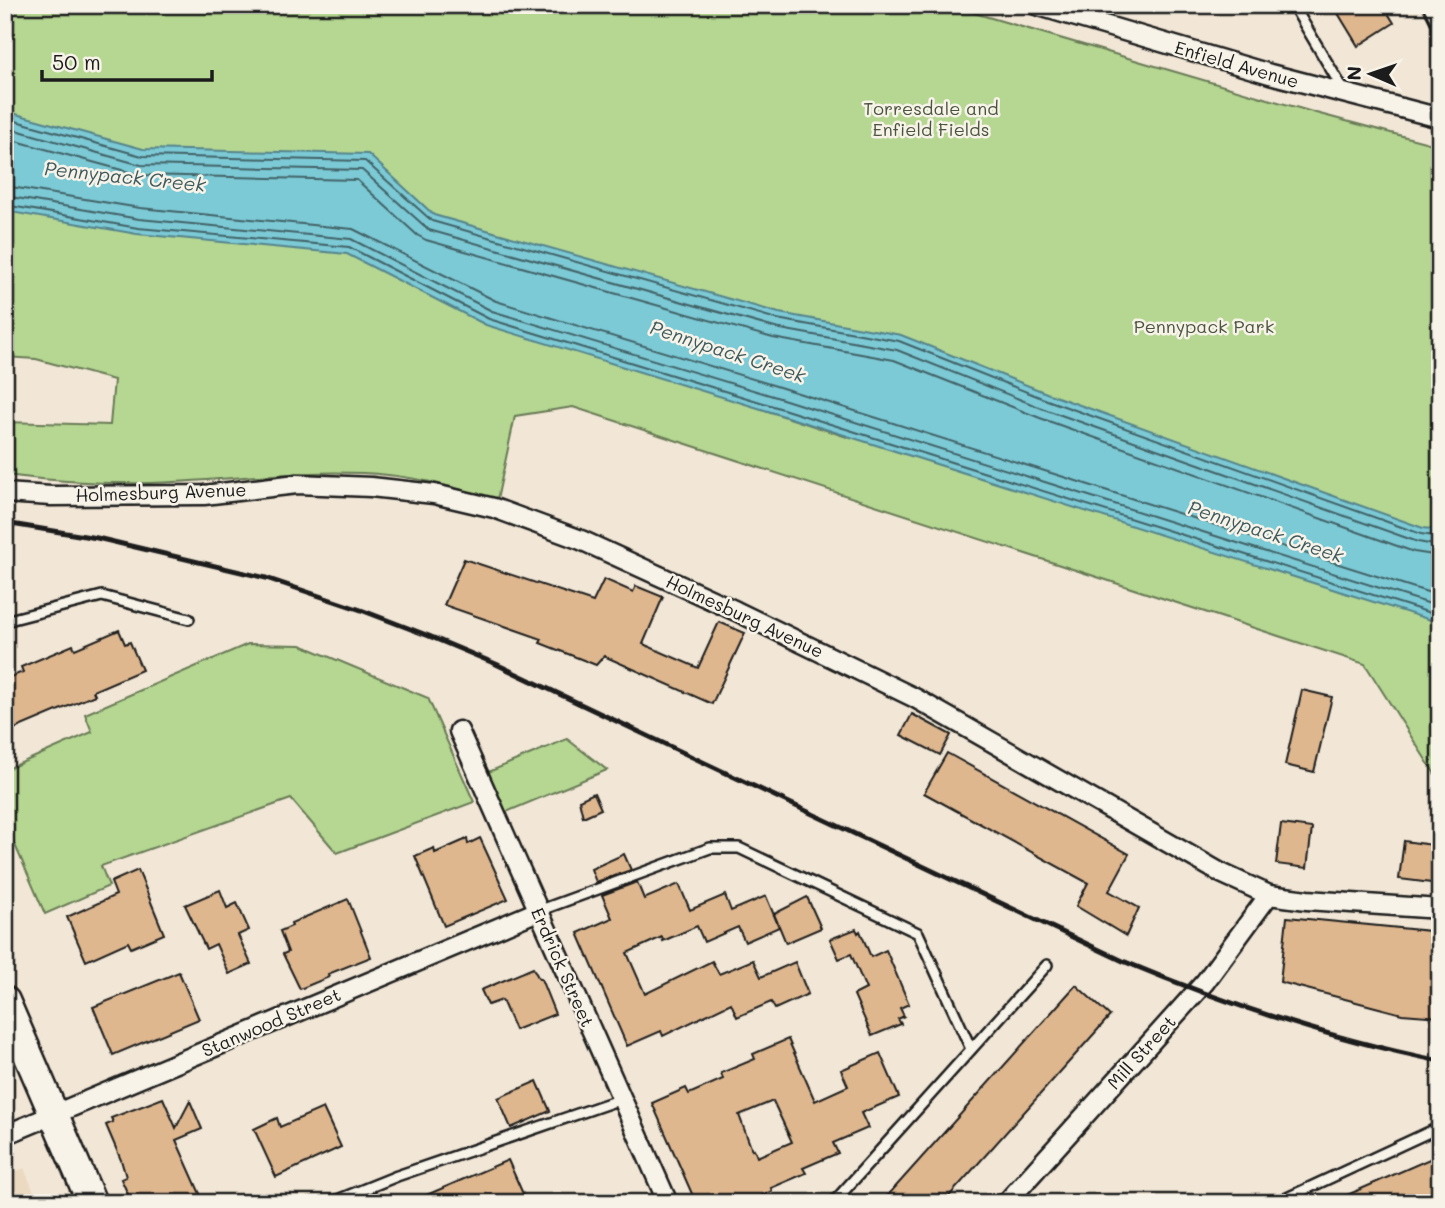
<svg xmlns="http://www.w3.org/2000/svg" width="1445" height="1208" viewBox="0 0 1445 1208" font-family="Mali,sans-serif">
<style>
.built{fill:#ecd9c1}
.green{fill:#b5d791;stroke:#687a56;stroke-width:2;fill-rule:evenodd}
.water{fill:#7bcad6;stroke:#55848c;stroke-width:2}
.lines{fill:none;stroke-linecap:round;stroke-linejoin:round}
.shore{stroke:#426266;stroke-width:2}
.building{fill:#deb78f;stroke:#1c1c1c;stroke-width:2;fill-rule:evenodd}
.lane-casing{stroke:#1c1c1c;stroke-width:14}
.street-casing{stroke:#1c1c1c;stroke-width:23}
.primary-casing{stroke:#1c1c1c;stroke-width:33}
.lane{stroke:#f7f3e8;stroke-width:9}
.street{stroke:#f7f3e8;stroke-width:18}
.primary{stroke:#f7f3e8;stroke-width:28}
.rail{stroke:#1c1c1c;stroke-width:5}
.labels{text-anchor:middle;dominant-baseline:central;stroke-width:5;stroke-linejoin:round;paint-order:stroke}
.street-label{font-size:18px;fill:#1c1c1c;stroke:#f7f3e8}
.park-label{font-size:18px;fill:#4a543f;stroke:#f7f3e8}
.water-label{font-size:19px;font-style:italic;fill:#3d595d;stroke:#f7f3e8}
</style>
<rect width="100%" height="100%" fill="#f2e7d6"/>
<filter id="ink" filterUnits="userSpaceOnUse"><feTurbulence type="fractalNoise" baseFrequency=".0143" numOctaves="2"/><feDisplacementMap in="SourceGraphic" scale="14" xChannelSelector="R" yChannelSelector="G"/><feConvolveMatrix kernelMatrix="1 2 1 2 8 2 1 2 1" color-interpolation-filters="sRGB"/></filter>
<g filter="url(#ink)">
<!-- built -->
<polygon class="built" points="24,1168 39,1203 5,1203 5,1176"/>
<!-- green -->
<g class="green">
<path d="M 5,5 L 947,5 L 1316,113 L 1440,146 L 1440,782 L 1365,664 L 573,407 L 515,416 L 497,500 C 460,489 426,479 388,475 C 308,467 228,481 149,483 C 102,484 52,481 5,475 L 5,422 L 110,425 L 114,380 L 36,359 L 5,357 ZM 536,326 L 847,437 L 768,411 Z"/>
<polygon points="248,644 301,645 428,698 474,802 337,853 291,799 101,866 109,886 45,914 5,822 5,770 92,732 85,714"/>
<polygon points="567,739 607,770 504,813 486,773"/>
</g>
<!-- water -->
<polygon class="water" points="5,111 143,149 368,154 434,215 779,313 901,335 1049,394 1423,528 1440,530 1440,623 768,411 486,325 347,254 137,234 5,211"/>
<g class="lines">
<!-- shore -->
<g class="shore">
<polyline points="5,118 142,156 365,161 432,221 777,319 899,341 1047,400 1421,534 1440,537"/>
<polyline points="5,127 141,165 362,170 429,230 775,328 897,350 1044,409 1418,542 1440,546"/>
<polyline points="5,138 140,175 357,180 417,235 426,240 773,338 894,360 1040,418 1414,552 1440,556"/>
<polyline points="5,186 140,208 353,229 496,301 776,386 1440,596"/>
<polyline points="5,196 139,219 351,239 492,311 773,396 1440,607"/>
<polyline points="5,205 138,228 349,247 489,319 770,405 1440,616"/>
</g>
</g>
<!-- building -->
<g class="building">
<polygon points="1333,5 1383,5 1394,23 1358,46"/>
<polygon points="464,559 593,602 604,579 633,592 636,586 663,597 643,644 698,668 719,622 745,633 712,704 604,656 596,665 540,643 542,639 444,605"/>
<polygon points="119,630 125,644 130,642 142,670 93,691 95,695 5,733 5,679 23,672 21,667 73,645 75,649"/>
<polygon points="1302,690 1332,697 1314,772 1285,765"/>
<polygon points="912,714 951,735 940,755 901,735"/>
<polygon points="947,753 1129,854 1109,891 1139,908 1126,936 1076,906 1088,883 924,793"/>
<polygon points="594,793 601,809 583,817 579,800"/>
<polygon points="1281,824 1312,828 1307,868 1276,864"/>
<polygon points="480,838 508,899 444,926 415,856 434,848 435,853 467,839 468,844"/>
<polygon points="1404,841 1440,846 1440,884 1399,879"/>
<polygon points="624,854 631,870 596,882 591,869"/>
<polygon points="138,870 164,934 131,948 128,942 86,961 67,917 116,895 111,882"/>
<polygon points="637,882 644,899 679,884 690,910 725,895 731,911 766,896 779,927 745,942 738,927 704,942 697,926 663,941 662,937 627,953 645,994 712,961 719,974 753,960 761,977 795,962 808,994 775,1009 771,1002 737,1017 731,1003 663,1036 661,1031 627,1046 578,933 612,918 602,895"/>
<polygon points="220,890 227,908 237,903 249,930 238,935 251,964 229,974 216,944 206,949 185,905"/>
<polygon points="807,897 821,928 786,943 774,914"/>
<polygon points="348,899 371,957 328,974 329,977 300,989 283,954 288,952 280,931 292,926 291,923"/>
<polygon points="1287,917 1440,932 1440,1017 1402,1014 1280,982"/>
<polygon points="856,929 858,933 860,931 871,957 886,950 909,1004 900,1008 904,1016 898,1019 901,1024 872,1036 854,995 866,989 851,954 839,959 830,939"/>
<polygon points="533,968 539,979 541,979 555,1014 515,1030 502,1000 488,1005 481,990"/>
<polygon points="179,972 199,1019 113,1055 93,1007"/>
<polygon points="1076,985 1110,1016 943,1203 881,1203"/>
<path d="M 788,1039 L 815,1101 L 848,1086 L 841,1070 L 880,1053 L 899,1097 L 861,1113 L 868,1128 L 833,1143 L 838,1153 L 803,1168 L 806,1173 L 771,1188 L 772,1191 L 745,1203 L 696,1203 L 652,1103 L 686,1088 L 689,1094 L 723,1079 L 721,1073 L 755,1059 L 753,1054 ZM 773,1101 L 792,1142 L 757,1157 L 754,1149 L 752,1150 L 739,1115 Z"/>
<polygon points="537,1081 550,1111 511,1128 498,1098"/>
<polygon points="163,1098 176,1128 190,1101 202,1129 176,1140 201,1196 186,1203 132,1203 121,1179 126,1177 121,1160 106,1125 113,1122 111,1118"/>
<polygon points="323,1108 341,1147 276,1177 254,1129 277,1118 280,1127"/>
<polygon points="1434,1157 1440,1170 1440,1203 1329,1203"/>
<polygon points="508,1160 527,1203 408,1203"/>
</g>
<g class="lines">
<defs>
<g id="lane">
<polyline points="1293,5 1344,91"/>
<polyline points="5,621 102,596 189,619"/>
<polyline points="538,911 710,848 739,848 918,933 971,1049"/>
<polyline points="330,1203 397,1176 621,1099"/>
<polyline points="833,1203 1047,965"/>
<polyline points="1276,1203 1440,1127"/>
</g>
<g id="street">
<polyline points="1036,5 1270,74 1440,118"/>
<polyline points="1433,5 1440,19"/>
<polyline points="5,493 51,496 204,495 297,484 371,487 434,494 494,508 581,540 736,611 915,698 1221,873 1269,895 1307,900 1440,909"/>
<polyline points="459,731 668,1203"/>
<polyline points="5,1135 538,911"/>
<polyline points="1006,1203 1205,982 1269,895"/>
</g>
<polyline id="primary" points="5,1001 92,1203"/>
</defs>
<!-- lane casing -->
<use href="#lane" class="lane-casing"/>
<!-- street casing -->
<use href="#street" class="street-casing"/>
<!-- primary casing -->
<use href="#primary" class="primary-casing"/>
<!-- lane -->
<use href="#lane" class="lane"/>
<!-- street -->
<use href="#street" class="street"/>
<!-- primary -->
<use href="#primary" class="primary"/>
<!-- rail -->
<path class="rail" d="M 5,523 L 97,538 L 266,578 L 361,610 L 429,636 L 496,664 L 1123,961 C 1226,1004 1330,1039 1440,1061"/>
</g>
</g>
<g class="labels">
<!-- street labels -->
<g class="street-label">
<text transform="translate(1237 64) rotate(16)">Enfield Avenue</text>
<text transform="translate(161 492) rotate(-2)">Holmesburg Avenue</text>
<text transform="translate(745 616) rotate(25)">Holmesburg Avenue</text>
<text transform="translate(563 967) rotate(66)">Erdrick Street</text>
<text transform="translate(271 1022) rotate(-23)">Stanwood Street</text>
<text transform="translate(1141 1052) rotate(-48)">Mill Street</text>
</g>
<!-- park labels -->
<g class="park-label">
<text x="931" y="108">Torresdale and<tspan x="931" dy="21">Enfield Fields</tspan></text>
<text x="1204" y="326">Pennypack Park</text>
</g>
<!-- water labels -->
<g class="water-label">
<text transform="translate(125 176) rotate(6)">Pennypack Creek</text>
<text transform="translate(728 351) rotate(18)">Pennypack Creek</text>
<text transform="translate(1266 531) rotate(18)">Pennypack Creek</text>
</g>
</g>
<!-- margin -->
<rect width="1445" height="1208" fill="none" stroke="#f7f3e8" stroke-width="28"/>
<rect x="14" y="14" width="1417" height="1180" fill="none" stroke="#1c1c1c" stroke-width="2.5" filter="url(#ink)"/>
<!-- north arrow -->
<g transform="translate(1371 74) rotate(272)" stroke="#f7f3e8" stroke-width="5" paint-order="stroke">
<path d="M0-5L12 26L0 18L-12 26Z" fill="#1c1c1c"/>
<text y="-10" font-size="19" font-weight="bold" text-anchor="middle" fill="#1c1c1c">N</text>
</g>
<!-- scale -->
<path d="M42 70v10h170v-10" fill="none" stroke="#1c1c1c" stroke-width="3.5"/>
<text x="52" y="70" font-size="21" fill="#1c1c1c" stroke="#f7f3e8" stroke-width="5" paint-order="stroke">50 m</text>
</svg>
